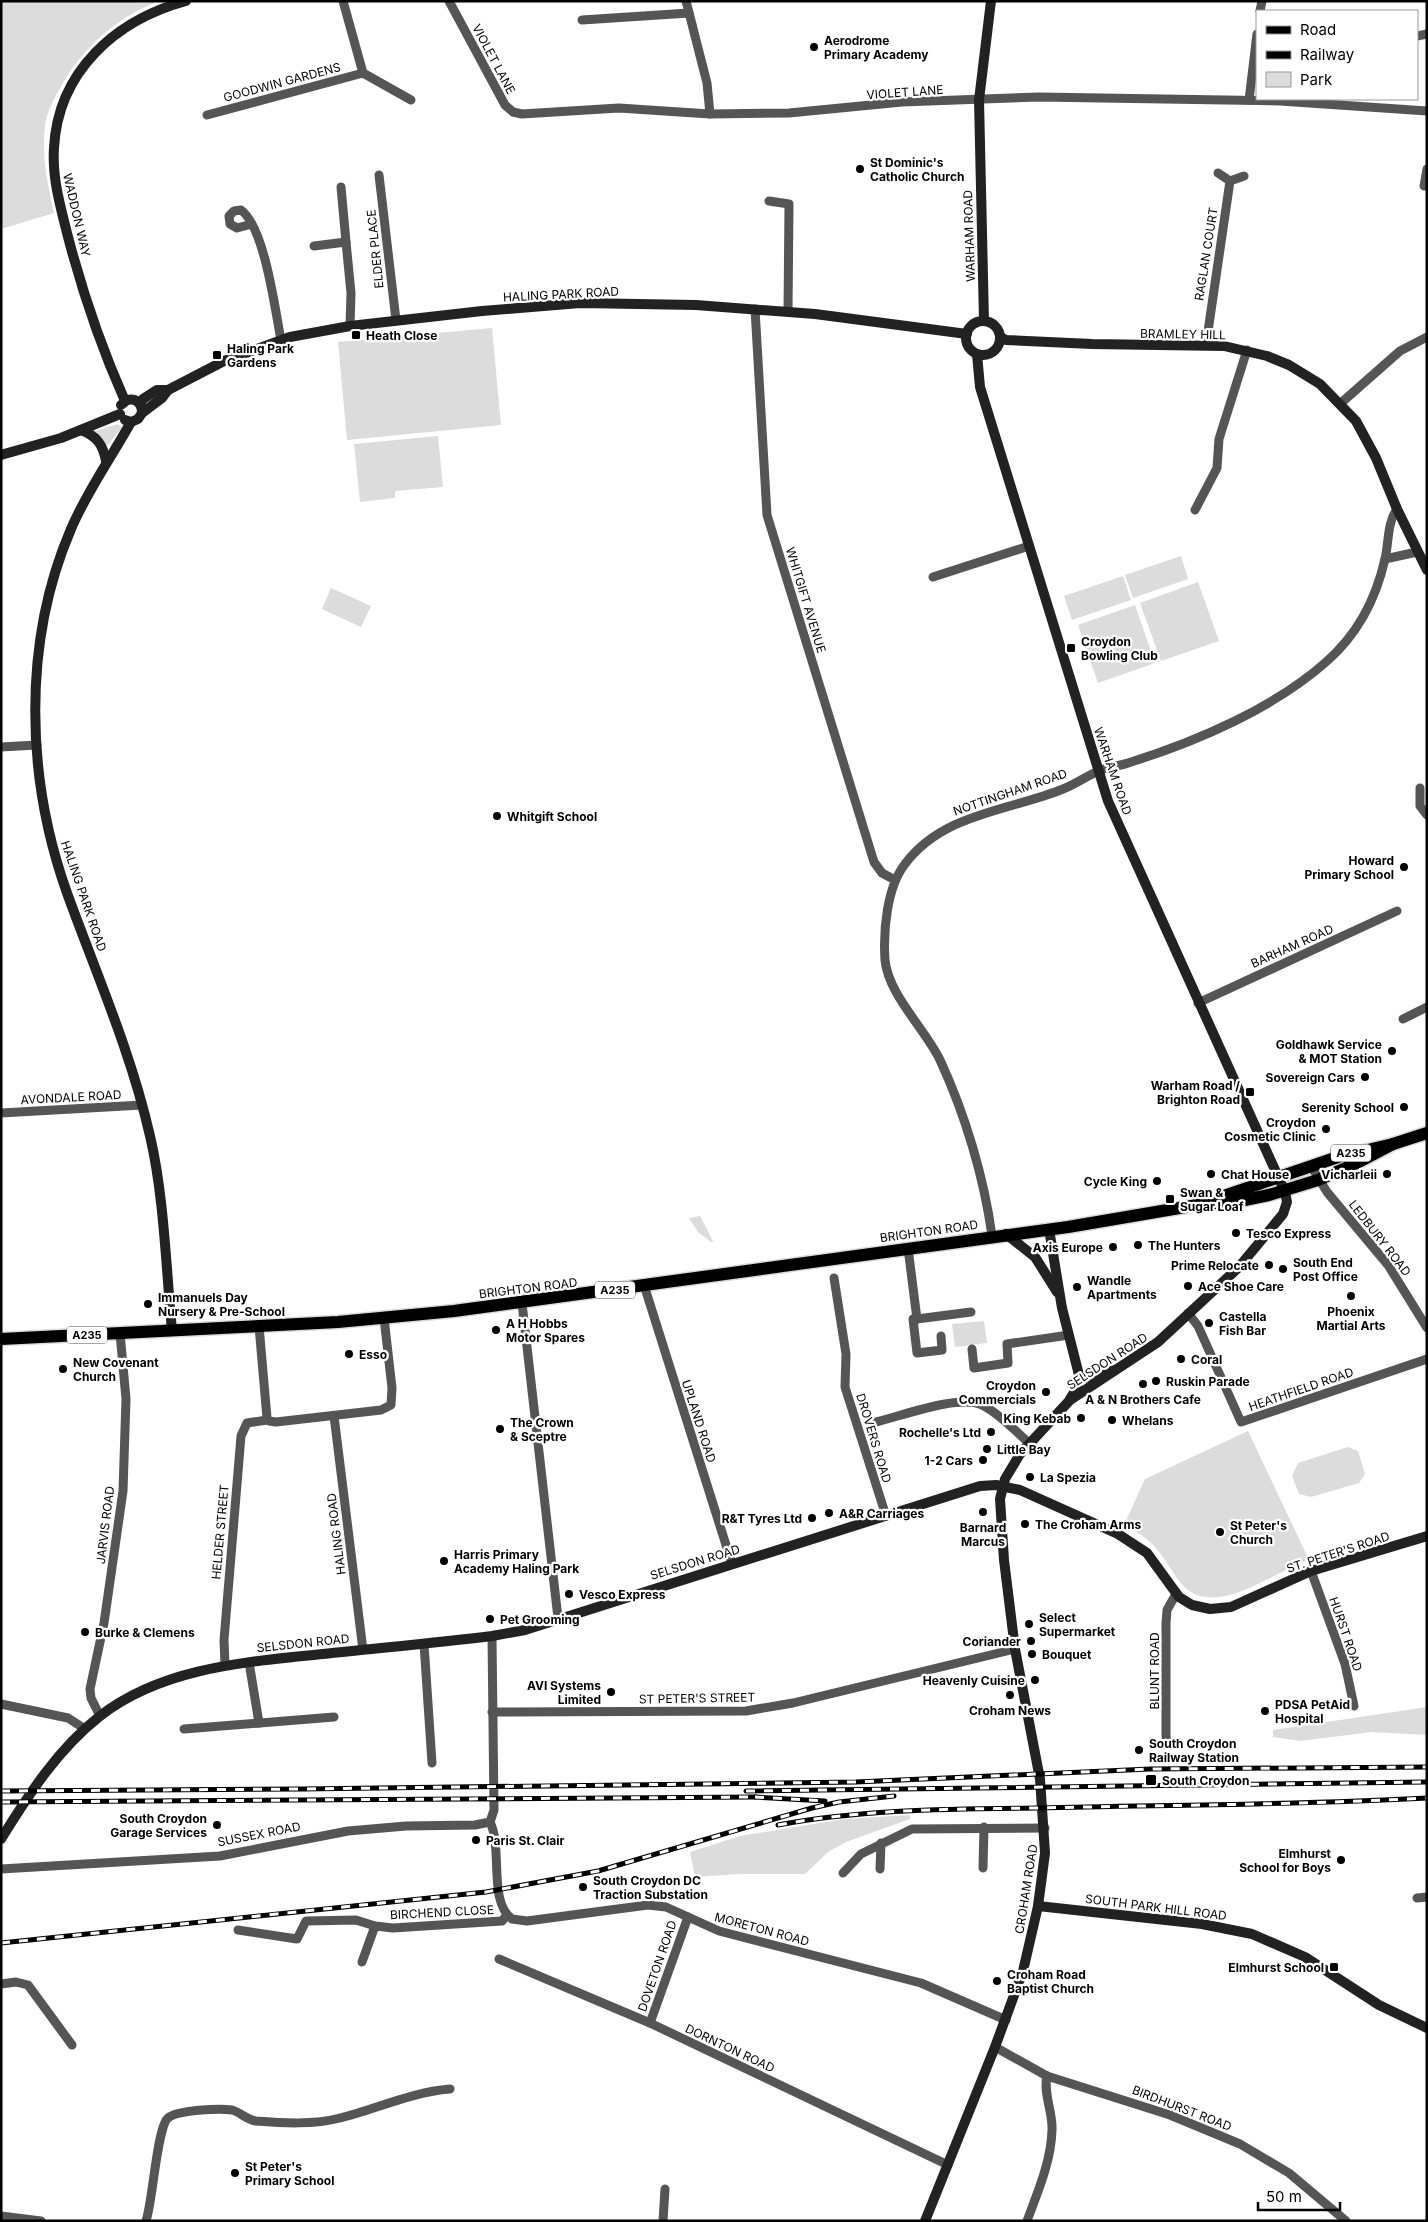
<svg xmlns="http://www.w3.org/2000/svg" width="1428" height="2222" viewBox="0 0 1428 2222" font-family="Inter,sans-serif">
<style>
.green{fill:#dcdcdc}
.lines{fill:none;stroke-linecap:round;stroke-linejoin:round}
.primary-casing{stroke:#dbdbdb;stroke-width:15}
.street{stroke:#555;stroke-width:9}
.secondary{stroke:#222;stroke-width:10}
.primary{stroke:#000;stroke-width:12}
.rail-casing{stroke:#000;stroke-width:5}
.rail{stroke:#fff;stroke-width:3;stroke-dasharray:9;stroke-linecap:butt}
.poi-dot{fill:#000;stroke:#fff;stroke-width:2}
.labels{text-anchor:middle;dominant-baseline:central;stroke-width:4.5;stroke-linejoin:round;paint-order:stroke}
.shield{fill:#fff;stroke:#4c4c4c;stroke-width:1}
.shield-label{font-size:11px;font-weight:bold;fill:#000}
.poi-label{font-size:12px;font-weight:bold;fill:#000;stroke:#fff;text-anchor:start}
.street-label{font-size:12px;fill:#000;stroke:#fff}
</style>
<rect width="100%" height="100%" fill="#fff"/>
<!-- green -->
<g class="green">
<path d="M 1,1 L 159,1 C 114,19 82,48 59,90 C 53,101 46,114 45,126 C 41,155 48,185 54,213 L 1,229 Z"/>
<polygon points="492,328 501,425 347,440 338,342"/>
<polygon points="118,424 122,428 107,446 95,431"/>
<polygon points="438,436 443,487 395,491 395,498 360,502 354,444"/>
<polygon points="1181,556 1188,579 1133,598 1125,575"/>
<polygon points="1123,576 1131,600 1072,620 1064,596"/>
<polygon points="1198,582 1219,641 1161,661 1140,603"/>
<polygon points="331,588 371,606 361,627 322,609"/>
<polygon points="1135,605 1155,663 1098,683 1078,625"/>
<polygon points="700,1216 713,1241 711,1242 698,1232 689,1218"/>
<polygon points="984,1321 987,1343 955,1347 952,1324"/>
<path d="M 1248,1431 L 1309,1560 C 1271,1572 1209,1626 1177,1578 C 1159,1551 1155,1541 1124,1525 L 1145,1479 Z"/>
<polygon points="1348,1447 1358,1451 1365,1474 1359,1483 1311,1497 1299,1494 1292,1476 1298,1463"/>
<polygon points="1427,1707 1427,1735 1372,1732 1300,1741 1273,1737 1273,1730"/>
<polygon points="910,1815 910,1819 846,1842 828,1852 805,1874 740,1874 695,1877 690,1852 740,1836 844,1819"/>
</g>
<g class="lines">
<defs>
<g id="primary">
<polyline points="1212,1200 1338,1157 1393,1144 1427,1133"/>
<polyline points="1,1339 338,1322 454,1311 1068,1227 1203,1204 1240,1201 1269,1195 1318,1180 1355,1164 1393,1144"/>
</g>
</defs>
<!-- primary casing -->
<use href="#primary" class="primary-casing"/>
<!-- street -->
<g class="street">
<polyline points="449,1 505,105 513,112 522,114 619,108 710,114 789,113 902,102 1039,97 1280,101 1427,111"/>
<polyline points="686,1 707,83 710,114"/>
<polyline points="1260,11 1262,1"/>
<polyline points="582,20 689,13"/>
<polyline points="1417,36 1427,34"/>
<polyline points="363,73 411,100"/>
<polyline points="1249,100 1257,34"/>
<polyline points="207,115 363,73 343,1"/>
<polyline points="1427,169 1424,186 1427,186"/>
<polyline points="1218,173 1230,181"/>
<polyline points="379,175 396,320"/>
<polyline points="341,187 346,242"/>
<polyline points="769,201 789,204 788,312"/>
<path d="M 252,224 L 237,228 L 230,224 L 229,216 L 234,211 L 241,210 C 265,228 275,310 281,340"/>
<polyline points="314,246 346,242 351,293 350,326"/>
<polyline points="755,309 767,515 874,862 882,873 895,880"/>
<polyline points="1206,345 1230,181 1244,176"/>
<polyline points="1341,403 1400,351 1427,337"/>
<polyline points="1195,510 1217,468 1219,439 1247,350"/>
<polyline points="1385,559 1417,552"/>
<polyline points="933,577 1029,546"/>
<polyline points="1,747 37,745"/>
<polyline points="1420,788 1420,806 1427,815"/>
<polyline points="1198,1003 1397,911"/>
<polyline points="1403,1019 1427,1007"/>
<polyline points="1,1113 142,1105"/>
<polyline points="1311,1166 1327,1192 1388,1265 1427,1328"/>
<path d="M 992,1236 C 984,1177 965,1114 940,1060 C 925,1029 888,994 885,960 C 883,930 887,887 905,864 C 943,813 1009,811 1063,789 C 1076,784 1088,775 1101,770 C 1111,766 1121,766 1131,762 C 1198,741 1274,708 1326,662 C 1357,635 1376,599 1385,559 C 1389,542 1387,523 1397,509"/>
<polyline points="908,1248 917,1319 971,1312"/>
<polyline points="834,1278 846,1354 845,1387 886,1516"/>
<polyline points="644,1285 732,1564"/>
<polyline points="522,1303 558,1618"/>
<polyline points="1188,1313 1198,1326 1241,1422 1427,1359"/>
<polyline points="917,1319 913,1319 917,1353 942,1350 941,1336"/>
<polyline points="259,1326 267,1418 269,1421 276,1422 381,1410 391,1405 392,1388 384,1318"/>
<polyline points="972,1349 974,1368 1008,1363 1007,1344 1069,1335"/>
<polyline points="334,1416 363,1650"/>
<path d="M 876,1422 C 902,1416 961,1393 984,1406 C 1001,1415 1015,1431 1029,1443"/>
<polyline points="1311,1571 1345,1664 1354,1706"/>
<polyline points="424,1644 432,1763"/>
<polyline points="249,1662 259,1723"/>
<polyline points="225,1665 224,1640 241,1436 247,1423 267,1420"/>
<polyline points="1,1704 68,1718 85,1729"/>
<polyline points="492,1712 746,1711 793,1703 1015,1649"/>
<polyline points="100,1716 91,1698 90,1689 104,1623 123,1491 126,1399 120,1333"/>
<polyline points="184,1729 334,1717"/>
<polyline points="1175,1745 1167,1742 1166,1736 1166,1623 1167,1610 1176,1594"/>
<path d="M 490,1822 C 503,1848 488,1902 512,1919 L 527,1921 L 648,1905 L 666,1907 L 719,1931 L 921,1983 L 1006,2020"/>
<polyline points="983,1868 984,1827"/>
<polyline points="1,1869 220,1856 348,1831 406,1826 475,1825 490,1822 494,1810 492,1636"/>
<polyline points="880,1869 881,1843"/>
<polyline points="843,1873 861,1854 912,1829 1045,1828"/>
<polyline points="1417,1898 1427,1897"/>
<polyline points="238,1930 297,1939 306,1921 356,1920 375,1926 393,1928 502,1921 507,1915"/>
<polyline points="499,1959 650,2023 948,2165"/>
<polyline points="362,1962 375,1926"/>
<polyline points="1,1984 16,1982 28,1985 72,2045"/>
<polyline points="650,2023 688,1917"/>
<polyline points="995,2047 1047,2076 1170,2115 1240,2144 1289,2173 1346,2221"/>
<polyline points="1,2216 41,2221"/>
<path d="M 146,2221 C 153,2200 157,2127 168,2118 C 177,2110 220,2108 232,2110 C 240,2112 247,2120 256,2121 C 282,2123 314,2125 340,2118 C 376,2109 412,2092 450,2089"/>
<polyline points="663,2221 665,2189"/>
<path d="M 1027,2221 C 1038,2191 1051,2162 1052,2130 C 1053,2112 1043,2094 1047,2076"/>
</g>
<!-- secondary -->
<g class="secondary">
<polyline points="984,321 979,100 991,1"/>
<circle cx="983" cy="338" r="17"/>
<polyline points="1000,337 1006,340 1092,344 1224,346 1267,356 1289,365 1320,384 1356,421 1376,458 1397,509 1427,570"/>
<path d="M 125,401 C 101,347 82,291 67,233 C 60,205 52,177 54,148 C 58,71 116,20 186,1"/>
<polyline points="140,404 143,399 157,390 168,390 224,361 290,337 350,326 482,311 580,303 696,305 815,314 967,334"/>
<path d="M 121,405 L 127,400 C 137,398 142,404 142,413"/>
<polyline points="125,420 131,422 138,419 142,413 162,398 168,390"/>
<path d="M 131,422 C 111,458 87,491 71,529 C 22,643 26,778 67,893 C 96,973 131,1052 150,1136 C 164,1195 166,1268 172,1330"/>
<path d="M 81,430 C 97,436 103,445 106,461"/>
<polyline points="1,455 61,438 120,414"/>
<polyline points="1049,1229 1062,1308 1079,1375 1077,1388 1070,1399"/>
<polyline points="1006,1234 1035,1257 1057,1292"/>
<polyline points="1079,1380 1111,1369"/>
<path d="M 1,1839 C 29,1794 58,1749 100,1716 C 163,1667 247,1662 323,1654 C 379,1648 436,1643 492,1636 L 525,1630 L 980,1486 L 996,1485 L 1020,1490 L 1118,1534 L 1147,1553 L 1179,1597 L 1192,1605 L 1210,1609 L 1231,1607 L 1311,1571 L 1427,1536"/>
<polyline points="1038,1906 1202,1924 1252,1934 1305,1957 1379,2005 1427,2028"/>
<polyline points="925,2221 995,2047 1023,1971 1038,1906 1045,1853 1040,1779 1015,1649 1004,1560 1000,1499 1005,1479 1020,1454 1070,1400 1158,1342 1239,1267 1283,1214 1287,1202 1285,1192 1108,801 980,387 977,354"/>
</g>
<!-- primary -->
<use href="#primary" class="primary"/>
<defs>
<g id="rail">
<polyline points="1,1791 302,1789 856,1782 1150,1769 1427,1767"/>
<polyline points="746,1791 1427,1782"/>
<polyline points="755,1797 825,1801"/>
<polyline points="1,1802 756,1797"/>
<path d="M 778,1825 C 864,1809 951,1809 1038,1808 C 1167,1805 1297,1805 1427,1798"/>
<polyline points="1,1943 486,1892 598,1871 812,1808 839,1802 894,1796"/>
</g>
</defs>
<!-- rail casing -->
<use href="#rail" class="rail-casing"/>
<!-- rail -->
<use href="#rail" class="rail"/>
</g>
<!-- markers -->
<g class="poi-dot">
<circle cx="814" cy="47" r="5"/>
<circle cx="860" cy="169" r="5"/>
<rect x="351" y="330" width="10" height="10" rx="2.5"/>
<rect x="212" y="350" width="10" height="10" rx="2.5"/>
<rect x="1066" y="643" width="10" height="10" rx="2.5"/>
<circle cx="497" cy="816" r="5"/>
<circle cx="1404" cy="867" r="5"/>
<circle cx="1392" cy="1051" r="5"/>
<circle cx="1365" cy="1077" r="5"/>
<rect x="1245" y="1087" width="10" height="10" rx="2.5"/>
<circle cx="1404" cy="1107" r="5"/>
<circle cx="1326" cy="1129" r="5"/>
<circle cx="1211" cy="1174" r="5"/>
<circle cx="1387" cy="1174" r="5"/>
<circle cx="1157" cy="1181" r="5"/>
<rect x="1165" y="1194" width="10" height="10" rx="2.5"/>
<circle cx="1236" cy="1233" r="5"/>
<circle cx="1138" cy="1245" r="5"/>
<circle cx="1113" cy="1247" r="5"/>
<circle cx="1269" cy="1265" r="5"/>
<circle cx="1283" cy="1269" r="5"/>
<circle cx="1188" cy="1286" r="5"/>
<circle cx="1077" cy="1287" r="5"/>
<circle cx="1351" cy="1296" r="5"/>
<circle cx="148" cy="1304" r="5"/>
<circle cx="1209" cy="1323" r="5"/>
<circle cx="496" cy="1330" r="5"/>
<circle cx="349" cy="1354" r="5"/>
<circle cx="1181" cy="1359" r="5"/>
<circle cx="63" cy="1369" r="5"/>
<circle cx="1156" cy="1381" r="5"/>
<circle cx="1143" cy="1384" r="5"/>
<circle cx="1046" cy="1392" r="5"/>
<circle cx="1081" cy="1418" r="5"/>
<circle cx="1112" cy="1420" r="5"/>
<circle cx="500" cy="1429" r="5"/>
<circle cx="991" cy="1432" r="5"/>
<circle cx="987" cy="1449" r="5"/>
<circle cx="983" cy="1460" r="5"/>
<circle cx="1030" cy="1477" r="5"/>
<circle cx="983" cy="1512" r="5"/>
<circle cx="829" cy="1513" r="5"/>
<circle cx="812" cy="1518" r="5"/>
<circle cx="1025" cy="1524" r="5"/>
<circle cx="1220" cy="1532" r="5"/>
<circle cx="444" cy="1561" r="5"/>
<circle cx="569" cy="1594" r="5"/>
<circle cx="490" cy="1619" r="5"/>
<circle cx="1029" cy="1624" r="5"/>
<circle cx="85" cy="1632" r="5"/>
<circle cx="1031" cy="1641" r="5"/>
<circle cx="1032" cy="1654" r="5"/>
<circle cx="1035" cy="1680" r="5"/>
<circle cx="611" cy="1692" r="5"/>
<circle cx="1010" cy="1695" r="5"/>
<circle cx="1265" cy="1711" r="5"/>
<circle cx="1139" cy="1750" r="5"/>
<rect x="1145" y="1774" width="12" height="12" rx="2.5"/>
<circle cx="217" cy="1825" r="5"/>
<circle cx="476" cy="1840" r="5"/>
<circle cx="1341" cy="1860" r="5"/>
<circle cx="583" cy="1887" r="5"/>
<rect x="1329" y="1962" width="10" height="10" rx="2.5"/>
<circle cx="997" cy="1981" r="5"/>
<circle cx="235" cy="2173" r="5"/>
</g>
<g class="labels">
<!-- shield labels -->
<g class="shield">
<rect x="1331" y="1144.5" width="40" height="17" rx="4"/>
<rect x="595" y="1281.5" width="40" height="17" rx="4"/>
<rect x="67" y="1326.5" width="40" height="17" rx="4"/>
</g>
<g class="shield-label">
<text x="1351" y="1153">A235</text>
<text x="615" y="1290">A235</text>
<text x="87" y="1335">A235</text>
</g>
<!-- poi labels -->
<g class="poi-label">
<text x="824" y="40">Aerodrome<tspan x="824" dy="14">Primary Academy</tspan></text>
<text x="870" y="162">St Dominic's<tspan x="870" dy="14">Catholic Church</tspan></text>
<text x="366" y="335">Heath Close</text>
<text x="227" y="348">Haling Park<tspan x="227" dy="14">Gardens</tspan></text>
<text x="1081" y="641">Croydon<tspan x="1081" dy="14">Bowling Club</tspan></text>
<text x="507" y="816">Whitgift School</text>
<text x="1394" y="860" text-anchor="end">Howard<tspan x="1394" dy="14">Primary School</tspan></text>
<text x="1382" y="1044" text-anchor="end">Goldhawk Service<tspan x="1382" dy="14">&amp; MOT Station</tspan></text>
<text x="1355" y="1077" text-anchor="end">Sovereign Cars</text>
<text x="1240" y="1085" text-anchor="end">Warham Road /<tspan x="1240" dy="14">Brighton Road</tspan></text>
<text x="1394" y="1107" text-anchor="end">Serenity School</text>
<text x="1316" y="1122" text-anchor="end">Croydon<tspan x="1316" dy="14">Cosmetic Clinic</tspan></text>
<text x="1221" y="1174">Chat House</text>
<text x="1377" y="1174" text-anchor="end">Vicharleii</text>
<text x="1147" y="1181" text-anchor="end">Cycle King</text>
<text x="1180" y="1192">Swan &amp;<tspan x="1180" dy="14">Sugar Loaf</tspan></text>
<text x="1246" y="1233">Tesco Express</text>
<text x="1148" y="1245">The Hunters</text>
<text x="1103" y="1247" text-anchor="end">Axis Europe</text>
<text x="1293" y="1262">South End<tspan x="1293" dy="14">Post Office</tspan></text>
<text x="1259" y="1265" text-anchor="end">Prime Relocate</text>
<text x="1087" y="1280">Wandle<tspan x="1087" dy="14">Apartments</tspan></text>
<text x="1198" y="1286">Ace Shoe Care</text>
<text x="158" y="1297">Immanuels Day<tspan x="158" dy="14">Nursery &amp; Pre-School</tspan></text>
<text x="1351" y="1311" text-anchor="middle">Phoenix<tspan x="1351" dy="14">Martial Arts</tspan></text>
<text x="1219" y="1316">Castella<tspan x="1219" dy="14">Fish Bar</tspan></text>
<text x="506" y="1323">A H Hobbs<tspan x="506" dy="14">Motor Spares</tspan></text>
<text x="359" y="1354">Esso</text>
<text x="1191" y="1359">Coral</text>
<text x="73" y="1362">New Covenant<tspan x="73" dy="14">Church</tspan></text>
<text x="1166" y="1381">Ruskin Parade</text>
<text x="1036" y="1385" text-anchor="end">Croydon<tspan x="1036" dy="14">Commercials</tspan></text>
<text x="1143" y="1399" text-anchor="middle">A &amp; N Brothers Cafe</text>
<text x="1071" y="1418" text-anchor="end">King Kebab</text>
<text x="1122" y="1420">Whelans</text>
<text x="510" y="1422">The Crown<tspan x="510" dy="14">&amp; Sceptre</tspan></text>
<text x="981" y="1432" text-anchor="end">Rochelle's Ltd</text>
<text x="997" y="1449">Little Bay</text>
<text x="973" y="1460" text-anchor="end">1-2 Cars</text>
<text x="1040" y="1477">La Spezia</text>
<text x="839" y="1513">A&amp;R Carriages</text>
<text x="802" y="1518" text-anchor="end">R&amp;T Tyres Ltd</text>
<text x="1035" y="1524">The Croham Arms</text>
<text x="1230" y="1525">St Peter's<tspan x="1230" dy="14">Church</tspan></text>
<text x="983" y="1527" text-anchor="middle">Barnard<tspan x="983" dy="14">Marcus</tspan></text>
<text x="454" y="1554">Harris Primary<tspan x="454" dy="14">Academy Haling Park</tspan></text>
<text x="579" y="1594">Vesco Express</text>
<text x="1039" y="1617">Select<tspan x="1039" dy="14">Supermarket</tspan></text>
<text x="500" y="1619">Pet Grooming</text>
<text x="95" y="1632">Burke &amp; Clemens</text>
<text x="1021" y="1641" text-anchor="end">Coriander</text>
<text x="1042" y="1654">Bouquet</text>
<text x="1025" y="1680" text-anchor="end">Heavenly Cuisine</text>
<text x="601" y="1685" text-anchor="end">AVI Systems<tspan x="601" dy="14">Limited</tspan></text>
<text x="1275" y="1704">PDSA PetAid<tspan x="1275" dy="14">Hospital</tspan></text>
<text x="1010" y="1710" text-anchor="middle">Croham News</text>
<text x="1149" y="1743">South Croydon<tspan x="1149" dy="14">Railway Station</tspan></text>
<text x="1162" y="1780">South Croydon</text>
<text x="207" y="1818" text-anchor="end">South Croydon<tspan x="207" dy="14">Garage Services</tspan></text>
<text x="486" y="1840">Paris St. Clair</text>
<text x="1331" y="1853" text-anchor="end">Elmhurst<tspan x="1331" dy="14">School for Boys</tspan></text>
<text x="593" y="1880">South Croydon DC<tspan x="593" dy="14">Traction Substation</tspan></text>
<text x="1324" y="1967" text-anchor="end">Elmhurst School</text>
<text x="1007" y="1974">Croham Road<tspan x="1007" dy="14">Baptist Church</tspan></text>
<text x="245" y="2166">St Peter's<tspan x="245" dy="14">Primary School</tspan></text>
</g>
<!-- street labels -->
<g class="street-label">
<text transform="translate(494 59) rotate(62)">VIOLET LANE</text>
<text transform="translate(282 82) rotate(-15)">GOODWIN GARDENS</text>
<text transform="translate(905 92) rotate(-4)">VIOLET LANE</text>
<text transform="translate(77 215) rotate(77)">WADDON WAY</text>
<text transform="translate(969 236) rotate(-92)">WARHAM ROAD</text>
<text transform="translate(375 249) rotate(-96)">ELDER PLACE</text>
<text transform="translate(1206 254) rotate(-81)">RAGLAN COURT</text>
<text transform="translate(561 294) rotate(-3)">HALING PARK ROAD</text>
<text transform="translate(1183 334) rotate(1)">BRAMLEY HILL</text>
<text transform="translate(806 600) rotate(73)">WHITGIFT AVENUE</text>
<text transform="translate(1113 771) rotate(71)">WARHAM ROAD</text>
<text transform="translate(1010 792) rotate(-19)">NOTTINGHAM ROAD</text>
<text transform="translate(84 896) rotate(71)">HALING PARK ROAD</text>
<text transform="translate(1292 946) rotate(-24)">BARHAM ROAD</text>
<text transform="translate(71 1097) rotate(-3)">AVONDALE ROAD</text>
<text transform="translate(929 1231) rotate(-8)">BRIGHTON ROAD</text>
<text transform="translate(1380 1238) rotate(52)">LEDBURY ROAD</text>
<text transform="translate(528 1288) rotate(-7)">BRIGHTON ROAD</text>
<text transform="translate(1107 1361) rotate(-33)">SELSDON ROAD</text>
<text transform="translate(1301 1389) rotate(-19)">HEATHFIELD ROAD</text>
<text transform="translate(699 1421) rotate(72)">UPLAND ROAD</text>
<text transform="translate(874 1438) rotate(73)">DROVERS ROAD</text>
<text transform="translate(105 1525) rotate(-83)">JARVIS ROAD</text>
<text transform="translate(220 1532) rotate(-85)">HELDER STREET</text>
<text transform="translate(336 1534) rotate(-97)">HALING ROAD</text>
<text transform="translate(1338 1552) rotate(-18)">ST. PETER'S ROAD</text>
<text transform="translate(695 1562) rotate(-17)">SELSDON ROAD</text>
<text transform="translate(1346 1634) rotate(71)">HURST ROAD</text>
<text transform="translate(303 1643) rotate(-6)">SELSDON ROAD</text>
<text transform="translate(1154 1671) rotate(-90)">BLUNT ROAD</text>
<text transform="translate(697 1698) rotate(-1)">ST PETER'S STREET</text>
<text transform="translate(259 1834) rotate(-11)">SUSSEX ROAD</text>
<text transform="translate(1026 1889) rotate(-81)">CROHAM ROAD</text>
<text transform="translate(1156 1907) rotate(7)">SOUTH PARK HILL ROAD</text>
<text transform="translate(442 1912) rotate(-3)">BIRCHEND CLOSE</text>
<text transform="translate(762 1929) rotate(15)">MORETON ROAD</text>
<text transform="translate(657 1966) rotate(-71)">DOVETON ROAD</text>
<text transform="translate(730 2048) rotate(25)">DORNTON ROAD</text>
<text transform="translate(1182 2108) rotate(21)">BIRDHURST ROAD</text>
</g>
</g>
<!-- border -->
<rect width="1428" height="2222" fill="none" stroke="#000000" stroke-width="5"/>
<!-- legend -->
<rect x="1256" y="10" width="162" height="90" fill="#ffffff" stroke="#999999"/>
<rect x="1266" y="26" width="25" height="8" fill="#000000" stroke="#999999"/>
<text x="1300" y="35" font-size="15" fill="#000000">Road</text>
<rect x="1266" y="51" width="25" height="8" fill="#000000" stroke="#999999"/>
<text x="1300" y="60" font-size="15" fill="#000000">Railway</text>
<rect x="1266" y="72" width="25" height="15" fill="#dcdcdc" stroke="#999999"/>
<text x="1300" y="85" font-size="15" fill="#000000">Park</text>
<!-- scale -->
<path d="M1258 2202v8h82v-8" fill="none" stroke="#000000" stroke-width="2.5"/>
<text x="1266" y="2202" font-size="15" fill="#000000" stroke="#ffffff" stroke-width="4" paint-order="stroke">50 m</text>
</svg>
